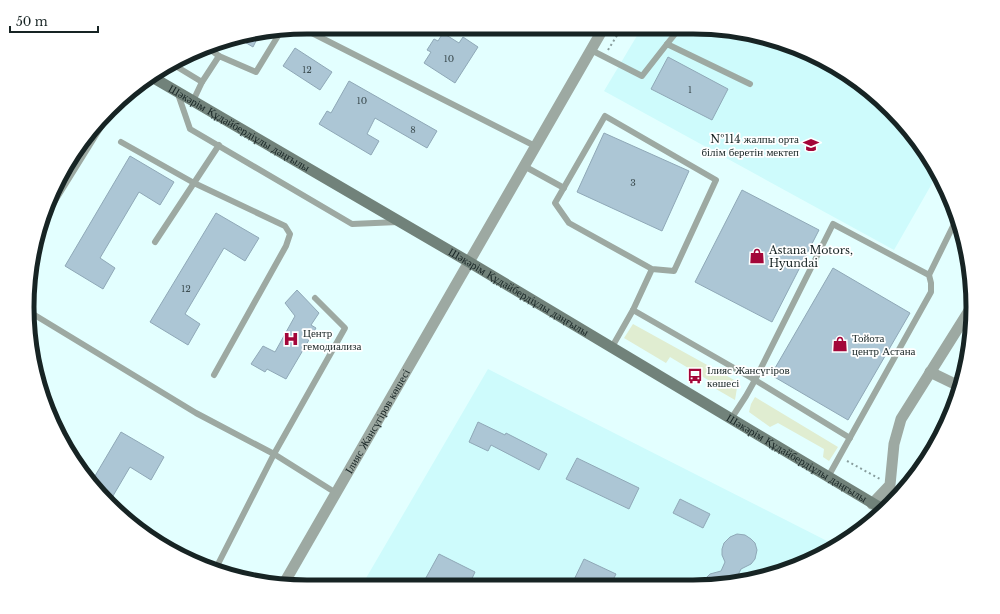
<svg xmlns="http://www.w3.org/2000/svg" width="1000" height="614" viewBox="0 0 1000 614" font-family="'Libre Baskerville',serif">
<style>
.built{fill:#cefbfc}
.green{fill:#e0edd1}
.building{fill:#acc6d5;stroke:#8fa8b7}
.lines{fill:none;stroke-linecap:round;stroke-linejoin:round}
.path{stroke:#889d9d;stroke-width:2;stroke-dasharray:2 3;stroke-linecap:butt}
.service{stroke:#9da9a2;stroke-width:6}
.minor{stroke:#9da9a2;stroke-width:11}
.tertiary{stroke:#9da9a2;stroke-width:11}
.secondary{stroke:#71827a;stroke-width:11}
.labels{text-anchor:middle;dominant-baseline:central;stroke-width:3.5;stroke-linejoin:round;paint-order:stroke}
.number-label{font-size:9px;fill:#3c4c50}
.street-label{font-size:11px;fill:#172424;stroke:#fff}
.poi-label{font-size:11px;fill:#172424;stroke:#fff;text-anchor:start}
.rim{fill:none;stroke:#172424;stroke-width:5}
</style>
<rect width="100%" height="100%" fill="#e3ffff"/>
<!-- built -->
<g class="built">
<polygon points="641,29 729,29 800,48 863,85 903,122 935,167 938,173 894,250 604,91"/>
<polygon points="488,369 837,546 833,550 766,577 712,586 362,585"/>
</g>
<!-- green -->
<g class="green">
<polygon points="633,324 738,382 735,400 716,389 718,386 670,357 666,363 624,338"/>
<polygon points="755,397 838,447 829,461 823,457 824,449 778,423 770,427 749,412 751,404"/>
</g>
<!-- building -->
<g class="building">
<polygon points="443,33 459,43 463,37 478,47 455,83 424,63 431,52 427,50 434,39 438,41"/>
<polygon points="259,35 253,47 238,38 250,36"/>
<polygon points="295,48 332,72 320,90 283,66"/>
<polygon points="668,57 728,89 712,120 651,89"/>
<polygon points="349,81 437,131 427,148 375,118 367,134 379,141 371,155 319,124 327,111 331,113"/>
<polygon points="604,133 689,171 662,231 577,192"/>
<polygon points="130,156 174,182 160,205 139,192 100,258 115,268 103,289 65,266"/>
<polygon points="742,190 819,230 772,322 695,282"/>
<polygon points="216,213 259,238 245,261 224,248 185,314 200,324 188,345 150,322"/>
<polygon points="833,268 910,313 848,420 771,375"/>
<polygon points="297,290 319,313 311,325 316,328 286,379 267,369 265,372 251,364 263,346 275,352 295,316 285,303"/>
<polygon points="478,422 505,435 506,433 547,454 539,470 491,445 488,451 469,442"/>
<polygon points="121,432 164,457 151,480 130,467 110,501 92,481"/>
<polygon points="577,458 639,488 629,509 566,479"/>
<polygon points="680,499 710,514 703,528 673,513"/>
<polygon points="737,534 745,535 751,539 755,543 757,550 755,559 751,564 741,569 734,583 712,586 698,586 710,574 721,571 725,562 722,555 722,549 724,543 730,537"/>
<polygon points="439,554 475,572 469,585 422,585"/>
<polygon points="584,559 616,574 610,586 571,586"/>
</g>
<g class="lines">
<!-- path -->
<g class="path">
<polyline points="608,50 621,29"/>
<polyline points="847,461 880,479"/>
</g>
<!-- service -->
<g class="service">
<polyline points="302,28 535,146"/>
<polyline points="667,44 679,29"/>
<polyline points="207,47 219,56"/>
<polyline points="591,50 642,76 667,44 750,84"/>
<polyline points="174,65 202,82"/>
<polyline points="178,94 190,129 352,224 398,222"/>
<polyline points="193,101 202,82 219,56 256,72 281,31"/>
<polyline points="121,142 194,183 285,226 290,234 286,246 214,375"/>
<polyline points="524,166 564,188"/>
<polyline points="40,225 109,114"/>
<polyline points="155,242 219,145"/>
<polyline points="652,269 674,271 716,180 605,116 555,203 569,223 652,269 633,310 755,380 833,224 929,275 931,283 931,292 828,477"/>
<polyline points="929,275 958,216"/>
<polyline points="315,298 345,328 274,454 336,493"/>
<polyline points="28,311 196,413 274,454 215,570"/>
<polyline points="612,347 633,310"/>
<polyline points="731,419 746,396 755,380 850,438"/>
</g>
<!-- minor -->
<g class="minor">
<polyline points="930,372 961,387"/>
<polyline points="872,504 890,485 894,444 901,419 972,306"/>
<path id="s1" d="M 283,585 L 469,262"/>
</g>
<!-- tertiary -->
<polyline class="tertiary" points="469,262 603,29"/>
<!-- secondary -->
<path class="secondary" id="s2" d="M 152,77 L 469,262 L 884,510"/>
</g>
<!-- icons -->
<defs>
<symbol id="school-bare" viewBox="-9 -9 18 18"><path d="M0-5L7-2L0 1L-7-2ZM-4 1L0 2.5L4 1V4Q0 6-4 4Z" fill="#a30639" stroke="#fff" stroke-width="2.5" paint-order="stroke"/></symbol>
<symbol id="shop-bare" viewBox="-9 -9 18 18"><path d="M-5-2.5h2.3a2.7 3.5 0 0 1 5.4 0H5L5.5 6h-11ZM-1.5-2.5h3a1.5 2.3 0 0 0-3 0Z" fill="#a30639" stroke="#fff" stroke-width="2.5" paint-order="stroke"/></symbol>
<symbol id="hospital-bare" viewBox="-9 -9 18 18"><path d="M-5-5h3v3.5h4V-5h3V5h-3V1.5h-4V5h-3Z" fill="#a30639" stroke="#fff" stroke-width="2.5" paint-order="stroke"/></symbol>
<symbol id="bus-bare" viewBox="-9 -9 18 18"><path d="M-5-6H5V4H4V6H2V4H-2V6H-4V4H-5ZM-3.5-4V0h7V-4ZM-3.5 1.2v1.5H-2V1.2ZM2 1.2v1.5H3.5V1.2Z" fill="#a30639" stroke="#fff" stroke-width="2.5" paint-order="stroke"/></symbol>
</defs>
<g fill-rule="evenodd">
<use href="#school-bare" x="800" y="134" width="22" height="22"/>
<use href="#shop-bare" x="746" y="245" width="22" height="22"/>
<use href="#hospital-bare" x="280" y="328" width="22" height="22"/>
<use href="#shop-bare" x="829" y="333" width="22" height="22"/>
<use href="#bus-bare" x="684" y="365" width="22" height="22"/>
</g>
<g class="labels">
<!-- number labels -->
<g class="number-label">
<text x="449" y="58">10</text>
<text x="307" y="69">12</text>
<text x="690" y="89">1</text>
<text x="362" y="100">10</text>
<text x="413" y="129">8</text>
<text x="633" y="182">3</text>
<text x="186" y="288">12</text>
</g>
<!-- street labels -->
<g class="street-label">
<text stroke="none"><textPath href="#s2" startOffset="101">Шәкәрім Құдайбердіұлы даңғылы</textPath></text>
<text stroke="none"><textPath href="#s2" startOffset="425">Шәкәрім Құдайбердіұлы даңғылы</textPath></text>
<text stroke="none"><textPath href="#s1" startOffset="189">Ілияс Жансүгіров көшесі</textPath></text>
<text stroke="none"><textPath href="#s2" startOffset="749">Шәкәрім Құдайбердіұлы даңғылы</textPath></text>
</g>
<!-- poi labels -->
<g class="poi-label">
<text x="799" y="139" text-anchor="end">№114 жалпы орта<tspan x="799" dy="13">білім беретін мектеп</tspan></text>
<text x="769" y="250">Astana Motors,<tspan x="769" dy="13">Hyundai</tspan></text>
<text x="303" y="333">Центр<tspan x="303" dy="13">гемодиализа</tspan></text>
<text x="852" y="338">Тойота<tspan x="852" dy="13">центр Астана</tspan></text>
<text x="707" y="370">Ілияс Жансүгіров<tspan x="707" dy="13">көшесі</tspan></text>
</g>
</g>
<!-- crop -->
<path d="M0 0H1000V614H0ZM307 34H693A273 273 0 0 1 966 307V307A273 273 0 0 1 693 580H307A273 273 0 0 1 34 307V307A273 273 0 0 1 307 34Z" fill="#fff" fill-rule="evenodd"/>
<path class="rim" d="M307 34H693A273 273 0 0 1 966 307V307A273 273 0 0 1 693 580H307A273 273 0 0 1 34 307V307A273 273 0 0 1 307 34Z"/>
<!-- scale -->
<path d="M10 26v6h88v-6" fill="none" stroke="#172424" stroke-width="2"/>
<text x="16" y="26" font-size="12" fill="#172424" stroke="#ffffff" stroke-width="3" paint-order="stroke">50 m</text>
</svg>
